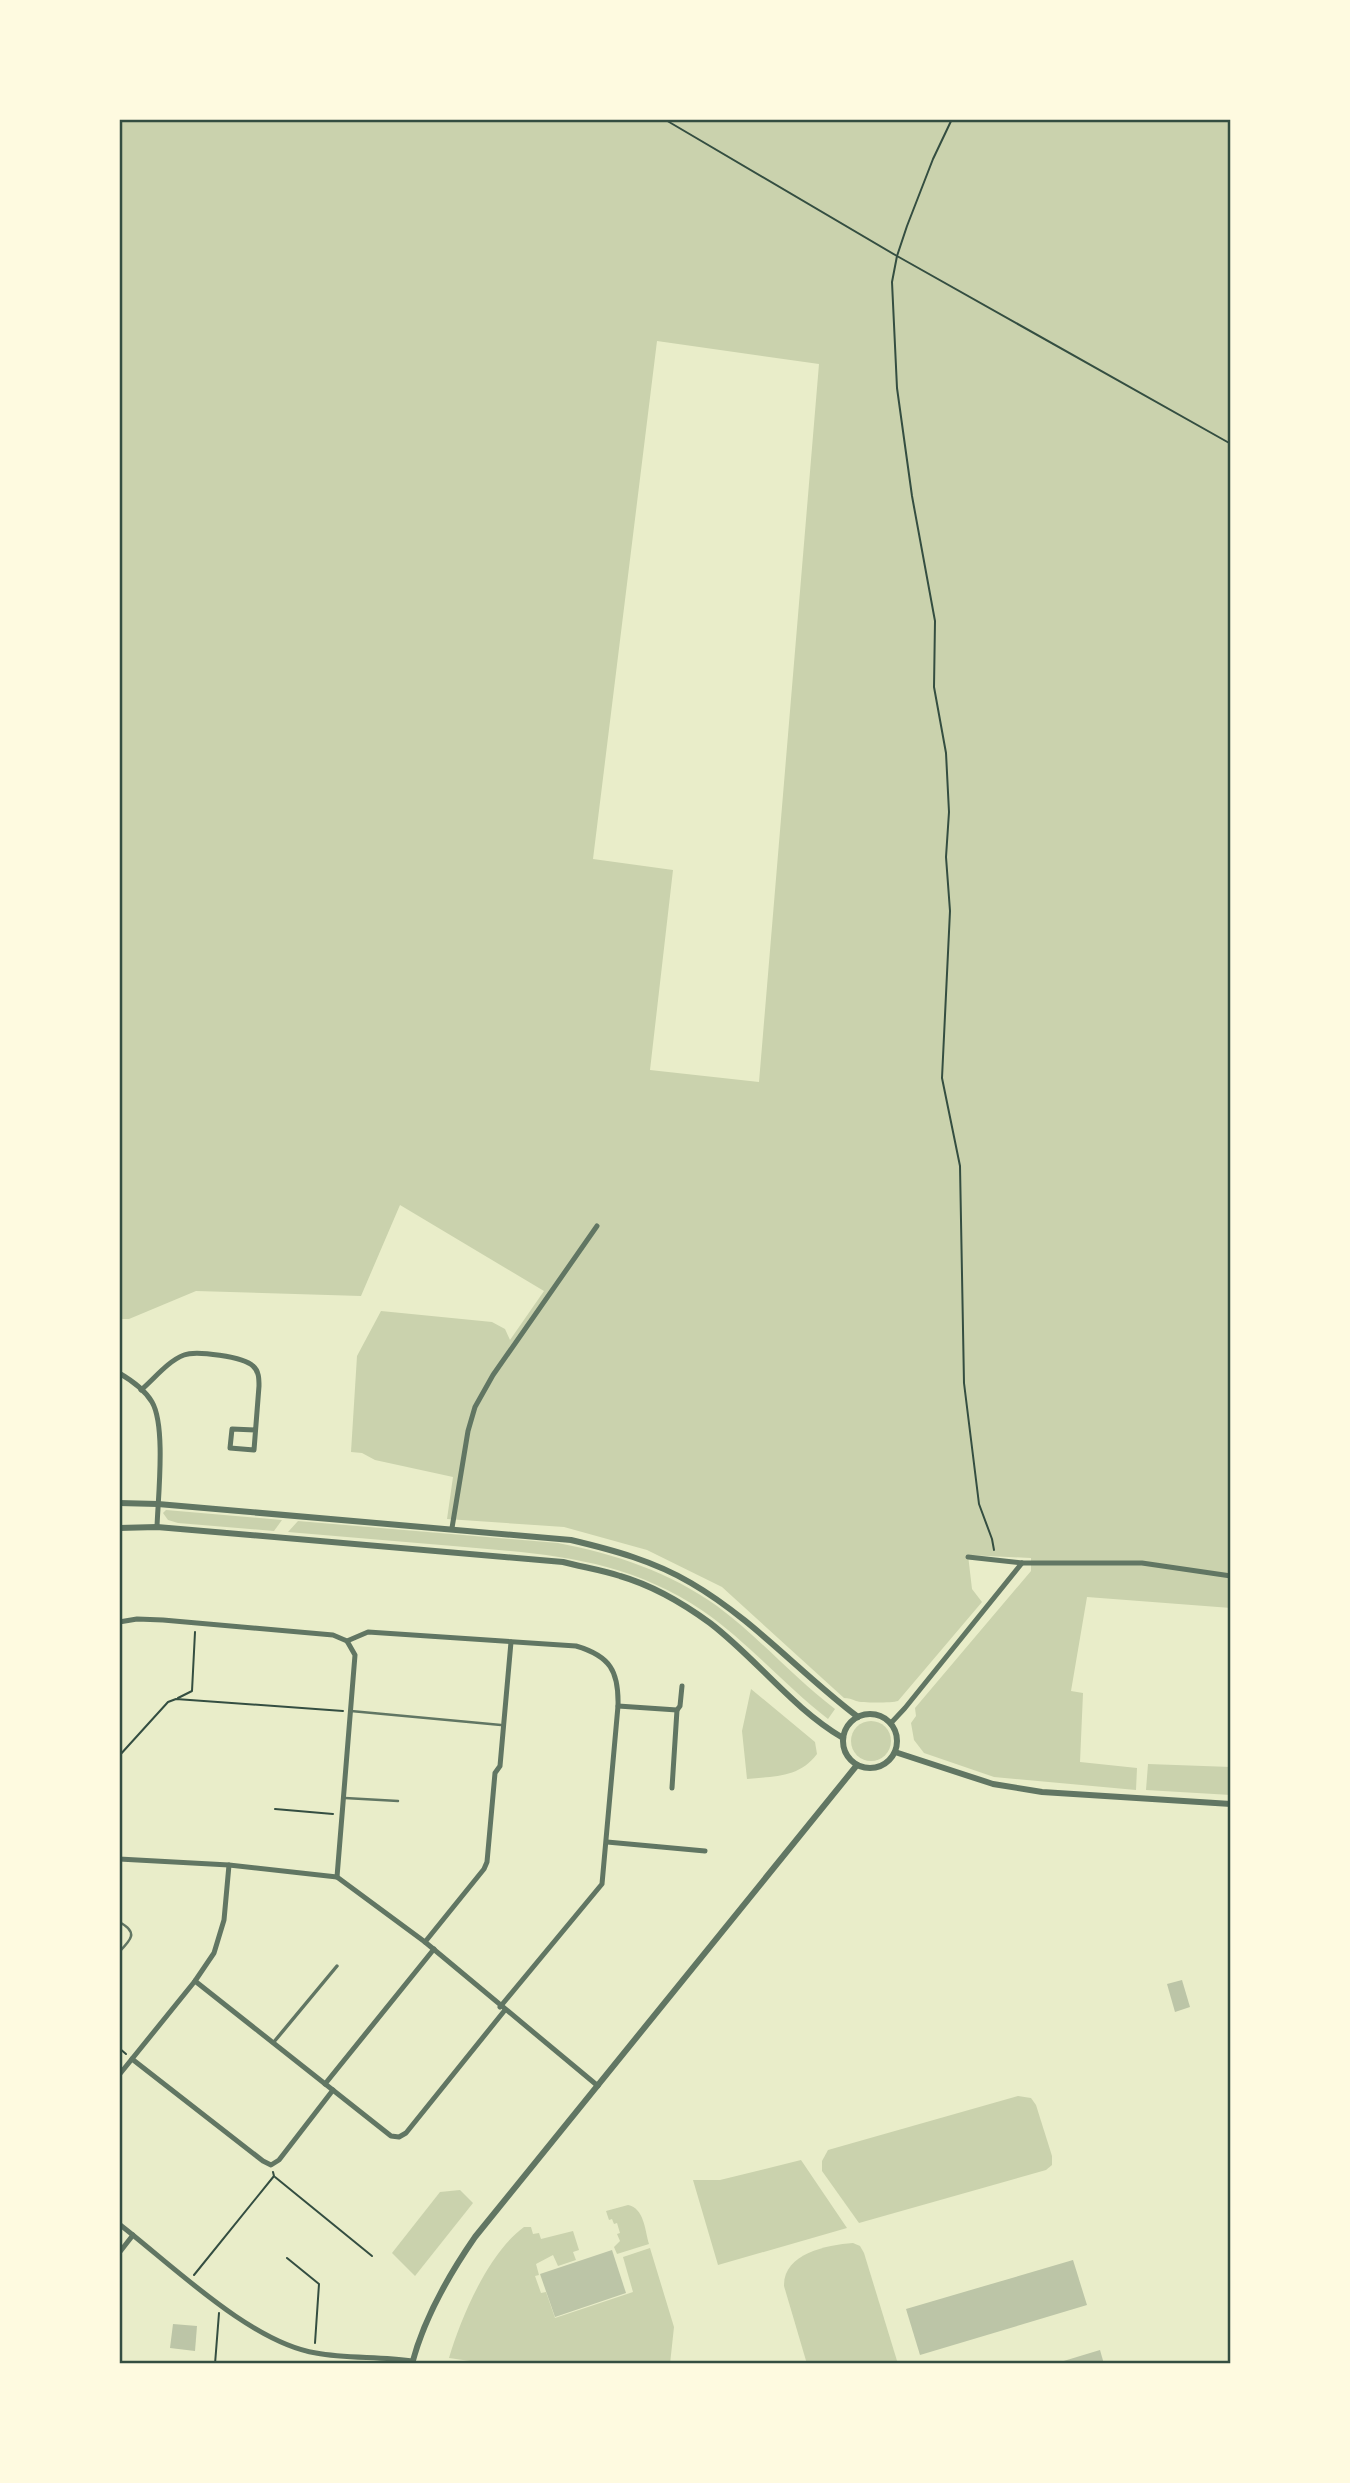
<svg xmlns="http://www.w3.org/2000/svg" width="1350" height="2483" viewBox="0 0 1350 2483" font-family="Cabin,sans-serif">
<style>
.green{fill:#cad2ad;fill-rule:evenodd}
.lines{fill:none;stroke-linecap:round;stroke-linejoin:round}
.stream{stroke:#a3b18a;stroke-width:3.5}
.building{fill:#bcc5a7}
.path{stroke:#344e41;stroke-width:2}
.service{stroke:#617663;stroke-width:2.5}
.pedestrian{stroke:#617663;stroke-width:3.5}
.minor{stroke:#617663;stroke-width:5}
.tertiary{stroke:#617663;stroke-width:6}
.neatline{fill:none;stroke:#344e41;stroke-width:2.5}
</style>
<rect width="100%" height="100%" fill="#e9edc9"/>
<!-- green -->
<g class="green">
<path d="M 119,119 L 1231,119 L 1231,1608 L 1087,1597 L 1071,1691 L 1083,1693 L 1080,1762 L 1137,1768 L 1136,1790 L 994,1777 L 924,1753 L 914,1740 L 911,1723 L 916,1716 L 915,1708 L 1031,1571 L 1031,1558 L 968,1555 L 972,1589 L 982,1602 L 898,1701 C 892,1703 861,1703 856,1701 C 852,1699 848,1698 844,1698 L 722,1587 L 647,1550 L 564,1527 L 447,1519 L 453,1477 L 375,1460 L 362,1453 L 351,1452 L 357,1356 L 381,1311 L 492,1322 L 505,1329 L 510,1340 L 544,1291 L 400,1205 L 361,1296 L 196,1291 L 129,1319 L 119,1319 ZM 657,341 L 819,364 L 759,1082 L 650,1070 L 673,870 L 593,859 Z"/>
<polygon points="166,1510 282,1520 274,1531 178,1523 168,1520 163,1513"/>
<path d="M 298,1521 L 558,1543 C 616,1554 669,1572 717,1606 C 759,1637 793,1677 835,1709 L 828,1719 C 784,1685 748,1642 703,1611 C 623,1557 545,1554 453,1546 C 398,1541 343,1537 288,1532 Z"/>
<path d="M 751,1689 L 815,1742 L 817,1754 C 799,1778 775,1776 747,1779 L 742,1731 Z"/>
<circle cx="871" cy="1741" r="20"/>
<polygon points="1148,1764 1231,1767 1231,1795 1146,1790"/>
<polygon points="1018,2096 1031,2098 1036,2105 1052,2156 1052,2165 1046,2170 859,2223 822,2171 822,2161 828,2150"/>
<polygon points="801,2160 847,2228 718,2265 693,2180 720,2180"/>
<polygon points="460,2190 473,2203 415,2276 392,2253 440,2192"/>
<path d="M 628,2205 C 644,2208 645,2230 649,2244 L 617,2254 L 614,2247 L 620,2241 L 617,2234 L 620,2233 L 617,2223 L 614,2224 L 612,2219 L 609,2220 L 606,2211 Z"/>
<path d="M 524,2227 L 531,2227 L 533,2234 L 539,2233 L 541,2239 L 573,2231 L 579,2250 L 573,2252 L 576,2260 L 558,2266 L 553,2255 L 536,2264 L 539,2275 L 535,2276 L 541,2293 L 546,2292 L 555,2318 L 633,2292 L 623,2257 L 650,2248 L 674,2327 L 670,2364 L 491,2364 L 449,2358 C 461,2317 489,2252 524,2227 Z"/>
<path d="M 853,2243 L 860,2246 L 864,2253 L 898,2364 L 807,2364 L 784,2286 C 783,2254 826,2245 853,2243 Z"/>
</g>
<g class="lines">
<!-- stream -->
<polyline class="stream" points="1230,371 1231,370"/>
</g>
<!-- building -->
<g class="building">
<polygon points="1182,1980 1190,2007 1175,2012 1167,1984"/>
<polygon points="612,2250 626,2293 555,2317 540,2274"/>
<polygon points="1073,2260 1087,2305 920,2355 906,2309"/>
<polygon points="173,2324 197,2326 195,2351 170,2348"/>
<polygon points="1100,2350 1104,2364 1057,2364 1057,2363"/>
</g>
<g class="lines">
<!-- path -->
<g class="path">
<polyline points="664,119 897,256 1231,444"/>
<polyline points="952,119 933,159 907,226 897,256 892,282 897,388 912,496 935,621 934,687 946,753 949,812 946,857 950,911 942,1078 960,1166 964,1383 979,1504 992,1539 994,1550"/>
<polyline points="178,1698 192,1691 195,1632"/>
<polyline points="119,1756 168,1702 176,1699 343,1711"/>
<polyline points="275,1809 333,1814"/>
<polyline points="119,2048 126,2054"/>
<polyline points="275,2177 372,2256"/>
<polyline points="287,2258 319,2284 315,2343"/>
<polyline points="194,2275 274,2176 273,2172"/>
<polyline points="215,2364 219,2313"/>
</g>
<!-- service -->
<g class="service">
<polyline points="351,1711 501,1725"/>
<polyline points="345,1798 398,1801"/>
<path d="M 119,1922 C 139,1932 131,1940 119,1952"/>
<polyline points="1231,2159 1231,2163"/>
</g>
<!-- pedestrian -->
<polyline class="pedestrian" points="273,2043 337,1966"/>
<!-- minor -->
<g class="minor">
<path d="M 119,1373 C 131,1380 145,1390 152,1402 C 166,1426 158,1497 157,1527"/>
<path d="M 141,1390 C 154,1379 168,1361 184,1355 C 196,1350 244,1357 253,1366 C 259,1371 259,1379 259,1386 L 254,1450 L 230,1448 L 232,1429 L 255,1430"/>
<polyline points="452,1528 468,1431 475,1407 493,1375 597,1226"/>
<polyline points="968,1557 1022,1563 1142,1563 1231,1576"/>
<polyline points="119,1622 137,1619 163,1620 333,1635 347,1641 355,1655 337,1877"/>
<path d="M 347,1641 L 368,1632 L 576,1646 C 610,1656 619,1671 618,1706 L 602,1884 L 500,2007"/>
<polyline points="618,1706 677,1710 680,1706 682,1686"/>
<polyline points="891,1723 905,1708 1022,1563"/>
<polyline points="672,1788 677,1710"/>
<polyline points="607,1842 705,1851"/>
<polyline points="119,1859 229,1865 337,1877 425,1942 598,2086"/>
<polyline points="425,1942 484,1869 487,1862 495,1773 500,1766 511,1642"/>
<polyline points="195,1981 391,2136 399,2137 406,2133 505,2010"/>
<polyline points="132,2059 263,2161 271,2165 279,2160 333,2090"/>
<polyline points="119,2075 195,1981 214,1953 224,1920 229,1865"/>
<polyline points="325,2084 434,1949"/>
<path d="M 119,2224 C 171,2264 251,2343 316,2353 C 347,2359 380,2356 412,2361"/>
<polyline points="119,2253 133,2235"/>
</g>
<!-- tertiary -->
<g class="tertiary">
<path d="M 119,1503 L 158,1504 L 571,1540 C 613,1550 654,1561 691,1583 C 753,1619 801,1674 858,1717"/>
<path d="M 119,1528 L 157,1527 L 563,1562 C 582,1567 602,1570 620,1576 C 651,1585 684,1604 710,1623 C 757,1659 792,1708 843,1738"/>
<circle cx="870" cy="1741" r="27"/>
<polyline points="895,1752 993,1784 1042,1792 1231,1804"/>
<path d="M 412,2364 C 424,2318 448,2276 475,2237 L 857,1765"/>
</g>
</g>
<!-- border -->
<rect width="1350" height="2483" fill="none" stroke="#fefae0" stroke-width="242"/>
<rect x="121" y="121" width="1108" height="2241" class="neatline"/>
</svg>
